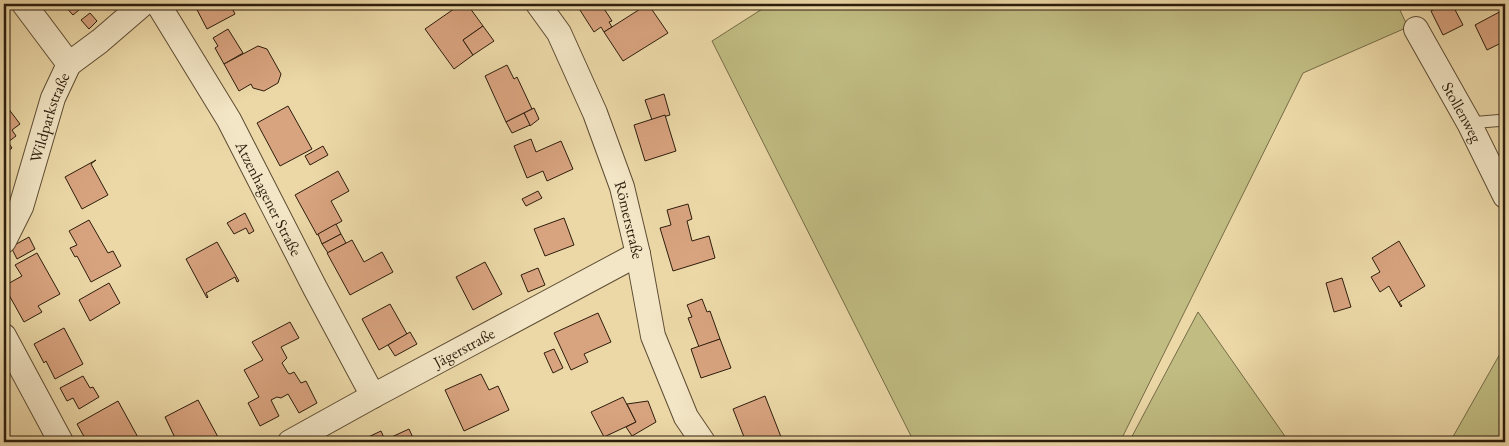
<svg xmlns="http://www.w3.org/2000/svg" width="1509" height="446" viewBox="0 0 1509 446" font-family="'EB Garamond',serif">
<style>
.green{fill:#c0bc82;stroke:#766c47}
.building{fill:#d8a37f;stroke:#2d1d0c}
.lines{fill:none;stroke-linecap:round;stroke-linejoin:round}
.service-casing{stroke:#5d4c33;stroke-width:13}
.minor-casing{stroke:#5d4c33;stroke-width:26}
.service{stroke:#f3e6c6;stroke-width:11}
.minor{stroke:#f3e6c6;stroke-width:24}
.labels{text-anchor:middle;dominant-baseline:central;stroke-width:4.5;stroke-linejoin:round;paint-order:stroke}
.street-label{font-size:16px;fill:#2d1d0c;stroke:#f3e6c6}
</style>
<rect width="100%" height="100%" fill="#ecd8a7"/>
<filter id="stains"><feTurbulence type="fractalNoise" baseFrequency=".004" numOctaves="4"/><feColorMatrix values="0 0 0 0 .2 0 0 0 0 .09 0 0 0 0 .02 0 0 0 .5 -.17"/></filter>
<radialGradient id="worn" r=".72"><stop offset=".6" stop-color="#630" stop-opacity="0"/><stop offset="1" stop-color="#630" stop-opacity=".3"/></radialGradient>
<!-- green -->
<g class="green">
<polygon points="770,4 1397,4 1408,27 1303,73 1120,442 914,442 712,41"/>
<polygon points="1198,312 1289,442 1129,442"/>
<polygon points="1505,345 1505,442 1450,442"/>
</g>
<!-- building -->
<g class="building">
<polygon points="63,4 86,4 73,15"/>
<polygon points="194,4 230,4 235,14 207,29"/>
<polygon points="461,4 467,4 483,26 463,40 473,55 454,69 425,29"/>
<polygon points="584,4 601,4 612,21 609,22 612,27 604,32 601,27 594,32 578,7"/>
<polygon points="648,4 668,33 623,61 604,32"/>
<polygon points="1444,4 1452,4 1463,25 1443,35 1431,11"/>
<polygon points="1505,9 1505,41 1487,50 1475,25"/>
<polygon points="90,13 97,21 89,29 81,20"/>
<polygon points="483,26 494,41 473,55 463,40"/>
<polygon points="228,29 243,53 224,64 215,48 218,46 213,38"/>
<polygon points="258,46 267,49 281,74 278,83 264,91 253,88 251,84 239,91 224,64"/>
<polygon points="507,65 514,79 517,77 532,109 506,122 485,76"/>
<polygon points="664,94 670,115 652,120 645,100"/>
<polygon points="288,106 312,149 280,166 257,123"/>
<polygon points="8,108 20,124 12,130 16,136 8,142 12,148 4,154 4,111"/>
<polygon points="534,108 539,119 530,126 524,113"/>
<polygon points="524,113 530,125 512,133 506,122"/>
<polygon points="665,115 676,151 645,161 634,125"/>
<polygon points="531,139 536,152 561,141 573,169 547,181 543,171 527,178 514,146"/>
<polygon points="323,146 328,155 310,165 305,156"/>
<polygon points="96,160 91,164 108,195 82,209 65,177"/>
<polygon points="338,171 349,191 331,201 342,221 317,235 295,195"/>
<polygon points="538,191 542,198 526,206 522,199"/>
<polygon points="688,204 692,219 687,221 692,241 709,236 715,258 673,271 660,228 671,225 667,210"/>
<polygon points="245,213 254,231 249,234 246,228 234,234 227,223"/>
<polygon points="564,218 574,245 545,256 534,229"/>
<polygon points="89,220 108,253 113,251 121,266 91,282 77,256 75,257 70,248 77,245 69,231"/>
<polygon points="336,224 341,234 322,244 318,234"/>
<polygon points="341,234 346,243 328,253 322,244"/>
<polygon points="29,237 35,249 17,259 11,247"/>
<polygon points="352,240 364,262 382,252 393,272 350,295 327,253"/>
<polygon points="1399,241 1425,286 1399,302 1402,306 1401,307 1389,286 1380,292 1371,277 1380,272 1372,258"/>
<polygon points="217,242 239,281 237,282 235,277 206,293 208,297 207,298 186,259"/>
<polygon points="37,253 60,294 38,306 42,312 24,322 4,286 22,276 15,265"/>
<polygon points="485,262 502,294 473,310 456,277"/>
<polygon points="538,268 545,285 528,292 521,275"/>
<polygon points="1342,278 1351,307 1334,312 1326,283"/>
<polygon points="109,283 120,303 90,321 79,300"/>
<polygon points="702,299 707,312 710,311 720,339 699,347 688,318 692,317 687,305"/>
<polygon points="390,304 407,334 379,350 362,319"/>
<polygon points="598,313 611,342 584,354 588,362 571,370 554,333"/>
<polygon points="290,322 299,338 281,347 287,358 282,363 288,373 290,374 294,372 301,383 306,381 317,403 299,413 288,394 281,398 277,397 271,400 279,416 260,426 248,403 259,397 244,370 263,360 252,342"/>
<polygon points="64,328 83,364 55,379 46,361 44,363 34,344"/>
<polygon points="410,332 417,344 395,356 388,345"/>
<polygon points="720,339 731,368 701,378 691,349"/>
<polygon points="554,349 563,368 553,373 544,353"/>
<polygon points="481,374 489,390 498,386 509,410 464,431 445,390"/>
<polygon points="83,376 90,388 93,387 99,397 79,409 73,398 67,401 60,388"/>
<polygon points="765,396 783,442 746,442 733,409"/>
<polygon points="623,397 636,422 604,437 591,412"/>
<polygon points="198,400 218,437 207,442 205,442 204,440 199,442 177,442 165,417"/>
<polygon points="118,401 140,441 137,442 87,442 77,424"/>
<polygon points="648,401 656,422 632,436 626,427 636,422 627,404"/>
<polygon points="409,429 415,442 366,442 364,439 381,431 385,440"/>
<polygon points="174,436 177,442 165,442"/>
</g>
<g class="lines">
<defs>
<polyline id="service" points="1469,123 1505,120"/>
<g id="minor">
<path id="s1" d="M 158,4 L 229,120 L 315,288 L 373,396"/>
<path id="s2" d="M 538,4 L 559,33 L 595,113 L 622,187 L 638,254 L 653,336 L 686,417 L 703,442"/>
<path id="s3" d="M 1416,29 L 1469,123 L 1505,196"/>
<polyline points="69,64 100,41 143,4"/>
<path id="s4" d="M 4,241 L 21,207 L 53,98 L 69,64 L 24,4"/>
<polyline points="4,336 61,442"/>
<path id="s5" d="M 290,442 L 373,396 L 638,254"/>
</g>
</defs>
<!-- service casing -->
<use href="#service" class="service-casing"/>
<!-- minor casing -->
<use href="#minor" class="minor-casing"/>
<!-- service -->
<use href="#service" class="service"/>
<!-- minor -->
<use href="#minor" class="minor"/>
</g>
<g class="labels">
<!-- street labels -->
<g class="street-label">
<text stroke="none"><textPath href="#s3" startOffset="95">Stollenweg</textPath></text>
<text stroke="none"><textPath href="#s4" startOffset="132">Wildparkstraße</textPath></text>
<text stroke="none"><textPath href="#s1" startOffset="224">Atzenhagener Straße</textPath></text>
<text stroke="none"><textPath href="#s2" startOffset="236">Römerstraße</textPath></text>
<text stroke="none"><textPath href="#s5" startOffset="198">Jägerstraße</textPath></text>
</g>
</g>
<!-- margin -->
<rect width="1509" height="446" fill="none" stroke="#ecd8a7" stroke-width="20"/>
<rect x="5" y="5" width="1499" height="436" fill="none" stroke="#2d1d0c" stroke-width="2.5"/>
<rect x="10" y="10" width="1489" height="426" fill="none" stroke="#2d1d0c"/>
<rect width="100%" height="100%" filter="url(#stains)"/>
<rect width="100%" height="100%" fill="url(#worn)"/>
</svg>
